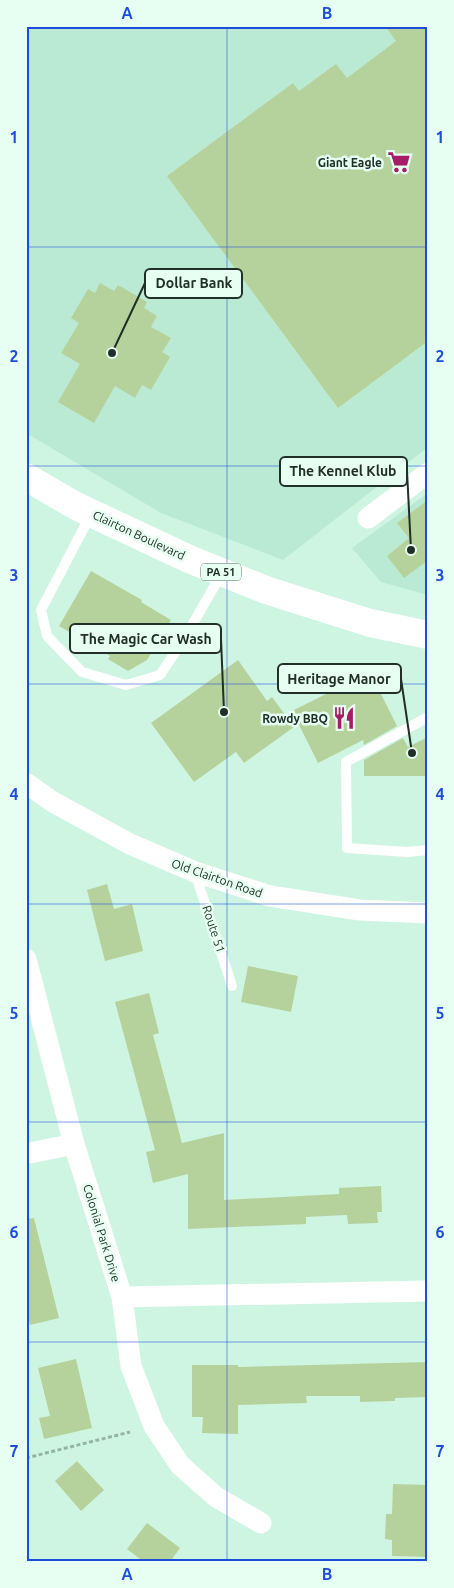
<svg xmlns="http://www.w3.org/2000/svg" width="454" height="1588" viewBox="0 0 454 1588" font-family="Ubuntu,sans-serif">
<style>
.built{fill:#bbead4}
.building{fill:#b6d29c}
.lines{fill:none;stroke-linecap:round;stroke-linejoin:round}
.path{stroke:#95b4a5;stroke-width:3;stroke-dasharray:4 2.5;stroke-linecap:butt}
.lane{stroke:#fff;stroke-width:10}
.street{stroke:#fff;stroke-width:21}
.highway{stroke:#fff;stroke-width:28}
.grid{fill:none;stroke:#1d4ed8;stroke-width:1;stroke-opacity:0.55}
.labels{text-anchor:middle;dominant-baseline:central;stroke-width:5;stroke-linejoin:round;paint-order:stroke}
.shield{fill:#e7fef2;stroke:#5c6d65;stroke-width:1}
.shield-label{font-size:11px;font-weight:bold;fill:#202f28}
.poi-label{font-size:12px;font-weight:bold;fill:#202f28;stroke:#e7fef2;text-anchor:end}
.street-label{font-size:12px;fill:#202f28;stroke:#e7fef2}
.leader{fill:none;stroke:#202f28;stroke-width:2}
.callout-dot{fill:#202f28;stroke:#e7fef2;stroke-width:2}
.callout{fill:#e7fef2;stroke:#202f28;stroke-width:2}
.callout-label{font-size:14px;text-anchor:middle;font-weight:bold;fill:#202f28}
.neatline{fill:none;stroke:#1d4ed8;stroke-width:2}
.grid-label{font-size:16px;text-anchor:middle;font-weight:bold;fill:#1d4ed8}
</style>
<rect width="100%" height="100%" fill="#cef5e2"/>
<!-- built -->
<g class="built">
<polygon points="26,26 428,26 428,447 283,560 161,513 26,433"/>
<polygon points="428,493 428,595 381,582 352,548"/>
</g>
<!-- building -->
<g class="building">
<polygon points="385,26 428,26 428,341 338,408 167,176 293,83 299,91 336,64 347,78 396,41"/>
<polygon points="100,283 114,291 118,285 147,302 144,308 157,316 151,327 171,338 162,352 170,357 151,390 142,385 135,398 115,386 94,423 58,402 80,364 61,353 79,323 71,318 88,289 95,293"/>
<polygon points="428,500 428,562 427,561 404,578 387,556 409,538 397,523"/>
<polygon points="91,571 142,600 141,602 171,620 147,660 128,671 108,659 110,656 59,626"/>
<polygon points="238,660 267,701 272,697 294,727 244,763 236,752 194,782 151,723"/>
<polygon points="370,672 397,726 364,745 363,740 318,763 292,711"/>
<polygon points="428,737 428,776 364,776 364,760 403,738 408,747"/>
<polygon points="107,884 114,909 132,904 143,951 105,961 87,890"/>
<polygon points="248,966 298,976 291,1012 241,1002"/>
<polygon points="149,993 159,1033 153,1035 182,1143 224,1133 224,1200 339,1194 339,1188 381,1186 382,1212 377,1212 378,1223 348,1224 347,1215 306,1217 306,1224 188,1229 188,1174 153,1183 146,1152 155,1150 115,1002"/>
<polygon points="34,1218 59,1318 30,1325 26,1310 26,1219"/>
<polygon points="76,1359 92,1428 44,1439 39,1418 50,1416 38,1368"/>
<polygon points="428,1362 428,1397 395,1398 395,1401 360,1402 360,1396 306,1396 307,1403 238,1405 238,1434 202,1433 203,1417 192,1417 192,1365 238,1365 238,1367"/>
<polygon points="77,1461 104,1490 81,1511 55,1481"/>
<polygon points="393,1484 428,1485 428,1557 392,1556 392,1540 385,1539 386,1514 392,1514"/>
<polygon points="147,1523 180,1548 170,1562 144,1562 127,1549"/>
</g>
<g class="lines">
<!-- path -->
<polyline class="path" points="26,1458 130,1432"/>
<!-- lane -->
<g class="lane">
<polyline points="91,514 41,610 47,636 82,672 126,685 160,675 184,639 222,573"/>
<polyline points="428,717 346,762 347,848 407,852 428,850"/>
<polyline points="195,873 232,986"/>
</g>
<!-- street -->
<g class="street">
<polyline points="368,518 428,473"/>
<polyline points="26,783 53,802 130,844 195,872 270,896 360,910 428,913"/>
<polyline points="26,959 74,1144 122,1297 131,1366 154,1426 180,1465 216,1497 261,1523"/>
<polyline points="26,1152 30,1153 74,1144"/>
<polyline points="122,1297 428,1291"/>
</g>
<!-- highway -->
<polyline class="highway" points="26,477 76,506 189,559 266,590 370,623 428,635"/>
</g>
<!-- grid -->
<path class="grid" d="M 227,26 L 227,1562M 26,247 L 428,247M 26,466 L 428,466M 26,684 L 428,684M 26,904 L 428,904M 26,1122 L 428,1122M 26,1342 L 428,1342"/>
<!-- icons -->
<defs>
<symbol id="supermarket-bare" viewBox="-9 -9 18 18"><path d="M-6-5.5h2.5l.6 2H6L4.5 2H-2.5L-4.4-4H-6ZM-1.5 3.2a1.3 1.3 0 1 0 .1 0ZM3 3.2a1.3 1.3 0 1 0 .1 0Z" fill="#a41d66" stroke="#e7fef2" stroke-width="2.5" paint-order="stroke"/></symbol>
<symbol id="restaurant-bare" viewBox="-9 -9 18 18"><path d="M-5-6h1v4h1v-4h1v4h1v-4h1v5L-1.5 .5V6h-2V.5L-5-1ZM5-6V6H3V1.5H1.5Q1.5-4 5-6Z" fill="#a41d66" stroke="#e7fef2" stroke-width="2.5" paint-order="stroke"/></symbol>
</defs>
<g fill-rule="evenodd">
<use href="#supermarket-bare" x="383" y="146" width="32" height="32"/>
<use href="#restaurant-bare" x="328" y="702" width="32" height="32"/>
</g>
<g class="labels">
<!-- shield labels -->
<rect class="shield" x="201" y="563.5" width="40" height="17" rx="4"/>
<g class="shield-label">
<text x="221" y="572">PA 51</text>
</g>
<!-- poi labels -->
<g class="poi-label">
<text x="382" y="162">Giant Eagle</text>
<text x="328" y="718">Rowdy BBQ</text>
</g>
<!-- street labels -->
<g class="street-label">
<text transform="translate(139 535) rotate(25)">Clairton Boulevard</text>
<text transform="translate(217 878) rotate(19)">Old Clairton Road</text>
<text transform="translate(214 929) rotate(72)">Route 51</text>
<text transform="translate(102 1233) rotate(73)">Colonial Park Drive</text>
</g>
</g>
<!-- callouts -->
<path class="leader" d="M112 353L145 283M411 550L407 471M224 712L221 639M412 753L401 679"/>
<g class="callout-dot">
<circle cx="112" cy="353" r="5"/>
<circle cx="411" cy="550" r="5"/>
<circle cx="224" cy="712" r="5"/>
<circle cx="412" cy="753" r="5"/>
</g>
<g class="callout">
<rect x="145" y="269" width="97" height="29" rx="5"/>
<rect x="280" y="457" width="127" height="29" rx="5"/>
<rect x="70" y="624" width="151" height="29" rx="5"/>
<rect x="278" y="664" width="123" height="29" rx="5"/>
</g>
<g class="callout-label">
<text x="194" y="288">Dollar Bank</text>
<text x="343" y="476">The Kennel Klub</text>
<text x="146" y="644">The Magic Car Wash</text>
<text x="339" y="684">Heritage Manor</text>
</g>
<!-- border -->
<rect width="454" height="1588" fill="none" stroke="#e7fef2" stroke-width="55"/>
<rect x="28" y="28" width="398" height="1532" class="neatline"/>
<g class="grid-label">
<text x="127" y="19">A</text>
<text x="327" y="19">B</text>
<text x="14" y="143">1</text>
<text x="440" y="143">1</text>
<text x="14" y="362">2</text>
<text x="440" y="362">2</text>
<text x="14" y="581">3</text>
<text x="440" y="581">3</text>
<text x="14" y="800">4</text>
<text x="440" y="800">4</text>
<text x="14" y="1019">5</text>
<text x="440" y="1019">5</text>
<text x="14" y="1238">6</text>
<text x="440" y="1238">6</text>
<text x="14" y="1457">7</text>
<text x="440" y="1457">7</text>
<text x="127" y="1580">A</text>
<text x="327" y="1580">B</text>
</g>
</svg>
